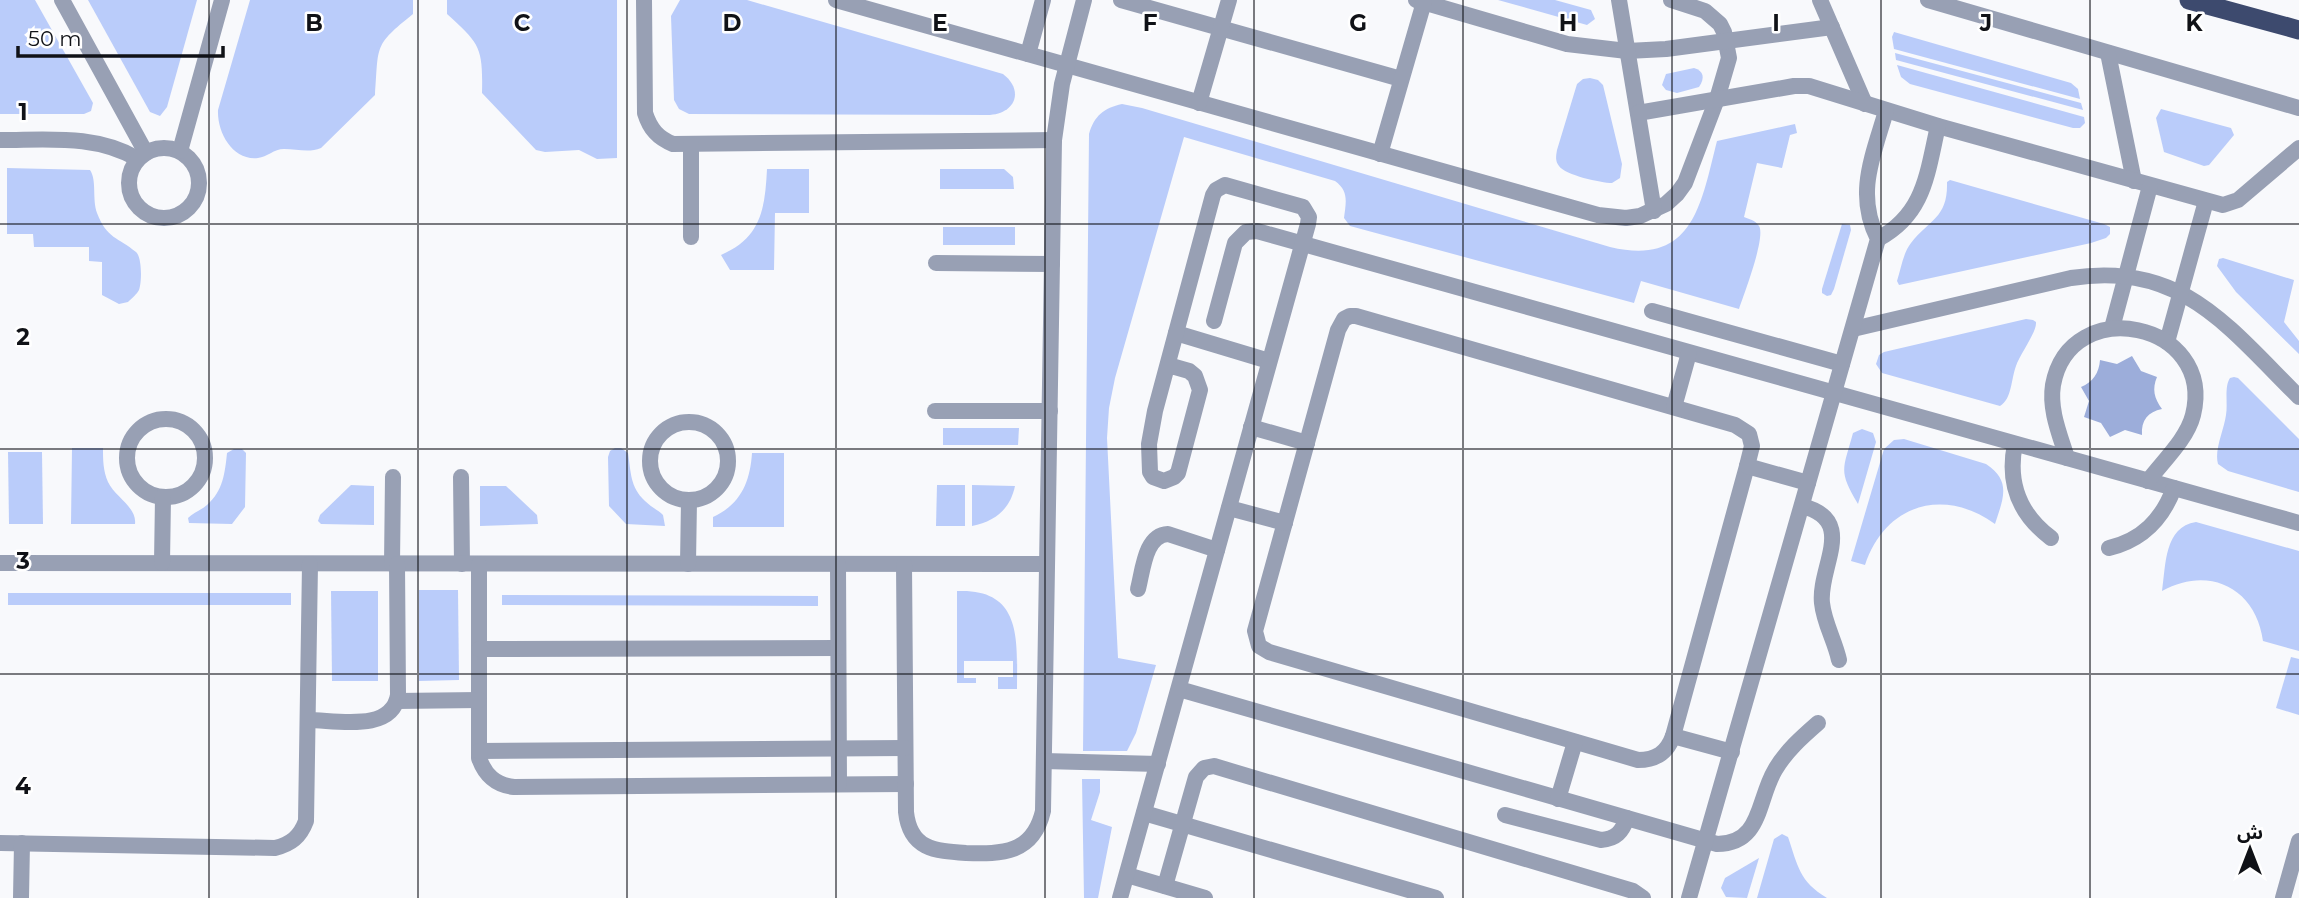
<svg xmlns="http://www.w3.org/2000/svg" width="2299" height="898" viewBox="0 0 2299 898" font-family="Montserrat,'Noto Sans Arabic',sans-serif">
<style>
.green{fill:#baccfa}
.water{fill:#9cadda}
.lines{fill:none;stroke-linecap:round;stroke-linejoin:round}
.service{stroke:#98a0b4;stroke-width:16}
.trunk{stroke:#3d4a6e;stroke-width:19}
.grid{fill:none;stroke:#101217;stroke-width:2;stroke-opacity:0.55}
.grid-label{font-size:23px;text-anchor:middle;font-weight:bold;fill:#101217;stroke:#fff;stroke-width:5;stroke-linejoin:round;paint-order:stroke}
</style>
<rect width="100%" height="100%" fill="#f8f9fc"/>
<!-- green -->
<g class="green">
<polygon points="0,0 35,0 93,103 91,111 84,114 0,114"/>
<polygon points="88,0 197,0 167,107 160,116 150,112"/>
<path d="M 250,0 L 413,0 L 413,14 C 373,46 379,45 375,95 L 321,148 C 309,153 297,149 284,149 C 274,149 267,157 258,158 C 233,161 217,133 218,110 Z"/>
<path d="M 447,0 L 617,0 L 617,158 L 597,159 L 579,150 L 545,152 L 536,150 L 482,93 C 483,47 480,44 447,14 Z"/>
<path d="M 680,0 L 747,0 L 1003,74 C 1024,90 1016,113 990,115 L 689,114 L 679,109 L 674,100 L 671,16 Z"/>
<polygon points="1498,0 1555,0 1591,10 1595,19 1587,25"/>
<polygon points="1894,32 2071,83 2078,89 2080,99 1894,49 1892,37"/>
<polygon points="1895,53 2081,103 2083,110 1896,60"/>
<polygon points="1897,65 2084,117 2085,123 2080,128 2073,128 1910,84 1901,77"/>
<path d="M 1694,68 C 1704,71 1705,78 1699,87 L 1677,93 L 1666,90 L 1662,85 L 1666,74 Z"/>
<path d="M 1590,78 L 1598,80 L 1603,85 L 1622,164 L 1620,178 L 1612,183 C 1601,183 1565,175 1559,166 C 1555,161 1556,156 1557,150 L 1577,84 L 1583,79 Z"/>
<path d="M 1122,104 L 1142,108 L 1610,247 C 1694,267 1701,203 1717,141 L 1795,124 L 1797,133 L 1790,135 L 1782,168 L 1757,163 L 1744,217 C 1749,219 1755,220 1759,226 C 1766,237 1744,294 1739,309 L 1641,281 L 1634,303 L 1350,226 L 1344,218 C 1346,202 1349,191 1335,181 L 1184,137 L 1115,378 L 1109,408 L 1107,438 L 1118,658 L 1156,665 L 1136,733 L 1127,751 L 1083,751 L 1089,134 C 1094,116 1104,108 1122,104 Z"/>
<polygon points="2161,109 2231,128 2234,135 2209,165 2204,166 2164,152 2156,118"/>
<path d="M 7,168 L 90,170 C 97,180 92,199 97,213 C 107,239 118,237 136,252 C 142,257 142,282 139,290 C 137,294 131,299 128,302 L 119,304 L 102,295 L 102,262 L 89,261 L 89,247 L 34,247 L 33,234 L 7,234 Z"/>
<path d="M 767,169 L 809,169 L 809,213 L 775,213 L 774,270 L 730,270 L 721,255 C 761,238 765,209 767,169 Z"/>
<polygon points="940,169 1004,169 1013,177 1014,189 940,189"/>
<path d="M 1950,180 L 2104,224 L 2110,227 L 2110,234 L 2106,238 L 2091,243 L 1899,285 L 1897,281 C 1901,269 1903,253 1911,243 C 1930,219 1948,218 1947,182 Z"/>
<polygon points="1842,224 1850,225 1851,230 1834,289 1831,295 1827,296 1822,293 1822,289"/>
<rect x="943" y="227" width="72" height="18"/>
<polygon points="2223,258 2294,280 2284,322 2299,341 2299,354 2236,292 2217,266 2219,259"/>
<path d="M 2026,319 L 2033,320 L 2036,322 C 2037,332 2020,354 2016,366 C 2011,379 2012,399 2000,406 L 1882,373 L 1876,364 L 1879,355 L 1884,352 Z"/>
<path d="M 2234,377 L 2238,378 L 2299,439 L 2299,492 L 2228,471 L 2218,464 C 2214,450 2224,430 2226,415 C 2228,404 2224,387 2230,378 Z"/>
<polygon points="943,428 1019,428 1018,445 943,445"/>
<path d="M 1862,429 L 1873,433 L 1876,442 L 1858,504 C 1838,470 1843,470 1853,433 Z"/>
<path d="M 1904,439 L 1986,464 C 2012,481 2003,499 1995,524 C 1944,487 1885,504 1865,565 L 1851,561 L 1884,449 L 1894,440 Z"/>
<path d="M 72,448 L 103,448 C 103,459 103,471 108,482 C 115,497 137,507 135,524 L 71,524 Z"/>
<path d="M 615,448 L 621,448 L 628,453 C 631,472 630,487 645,501 C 651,507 658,510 663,515 L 665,526 L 626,524 L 609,506 L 608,457 L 610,451 Z"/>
<path d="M 234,449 L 242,449 L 246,453 L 245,507 L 232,524 L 189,523 L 188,518 C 193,513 201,510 207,505 C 223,491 225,473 227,453 Z"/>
<polygon points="8,452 42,452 43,524 9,524"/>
<path d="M 752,453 L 784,453 L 784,527 L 713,527 L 713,517 C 741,504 750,482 752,453 Z"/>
<polygon points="351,485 374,486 374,525 321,524 318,521 320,515"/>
<polygon points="937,485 965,485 965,526 936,526"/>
<path d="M 972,485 L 1015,486 C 1010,509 996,521 972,526 Z"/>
<polygon points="480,486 506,486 537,515 538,524 480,526"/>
<path d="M 2196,522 L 2299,551 L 2299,651 L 2263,641 C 2256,588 2209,565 2162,591 C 2166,565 2164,527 2196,522 Z"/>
<polygon points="419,590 458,590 459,680 419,681"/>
<polygon points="331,591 378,591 378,681 332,681"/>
<path d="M 957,591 C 1023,588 1017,641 1017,689 L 998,689 L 998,677 L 1013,677 L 1013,661 L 964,661 L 964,678 L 976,678 L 976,683 L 957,683 Z"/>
<rect x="8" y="593" width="283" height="12"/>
<polygon points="502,595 818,596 818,606 502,605"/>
<polygon points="2291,657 2299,659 2299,715 2276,708"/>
<polygon points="1082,779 1100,779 1100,792 1091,820 1112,827 1098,898 1084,898"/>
<path d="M 1782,834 L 1788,837 C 1798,866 1799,881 1827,898 L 1757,898 L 1774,839 Z"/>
<polygon points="1759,858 1747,898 1726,897 1721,888 1725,878"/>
</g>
<!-- water -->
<path class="water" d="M 2132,356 L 2141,371 L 2157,377 C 2152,389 2154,398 2162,409 C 2148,412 2141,420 2142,435 L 2125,430 L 2110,437 L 2101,423 L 2084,417 L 2089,401 L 2081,387 C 2093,382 2099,373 2100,360 L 2117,364 Z"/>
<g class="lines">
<!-- service -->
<g class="service">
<polyline points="62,0 146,153"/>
<path d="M 644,0 L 645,113 C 650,129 658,138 673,144 L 1054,140"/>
<polyline points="836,0 1598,215 1626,218 1640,216 1666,204 1677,194 1685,183 1717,99 1729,58 1724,32 1720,24 1705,11 1671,0"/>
<polyline points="1121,0 1401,79"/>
<polyline points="1416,0 1567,44 1627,51 1666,49 1832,27"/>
<polyline points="1619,0 1654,211"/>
<polyline points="1820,0 1865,104"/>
<polyline points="1928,0 2299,108"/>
<polyline points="2108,53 2134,181"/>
<polyline points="1028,54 1043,0"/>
<polyline points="1199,103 1229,0"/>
<polyline points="1638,113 1794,86 1809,86 1938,126 2223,205 2238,200 2299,148"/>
<path d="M 0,140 C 48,140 96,134 138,159"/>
<polyline points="691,145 691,237"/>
<circle cx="164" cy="183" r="35"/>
<polyline points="180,151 222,0"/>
<polyline points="1380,154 1424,2"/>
<path d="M 1878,239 C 1925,214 1927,173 1938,126"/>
<polyline points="936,263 1052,264"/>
<polyline points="1652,311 1842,364"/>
<path d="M 1350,316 L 1356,316 L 1735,425 L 1749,434 L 1752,446 L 1747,466 L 1673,736 C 1667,753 1656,760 1638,760 L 1269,652 L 1259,646 L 1255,631 L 1338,330 L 1344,319 Z"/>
<polyline points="1214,321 1235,243 1246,232 1257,231 2299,523"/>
<polyline points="2112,328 2150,186"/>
<path d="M 1853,329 L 2071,278 C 2182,261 2228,327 2299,397"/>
<polyline points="1176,333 1269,361"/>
<polyline points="2167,342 2206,201"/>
<polyline points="1674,407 1689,353"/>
<polyline points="935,411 1050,411"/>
<circle cx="166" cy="458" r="39"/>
<circle cx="689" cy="461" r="39"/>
<polyline points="1251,427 1307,443"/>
<path d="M 2015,444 C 2007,483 2019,514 2051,538"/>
<path d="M 2067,458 C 2060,435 2049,410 2053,385 C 2070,292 2216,322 2193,415 C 2187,439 2163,461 2148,481"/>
<polyline points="1747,466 1808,483"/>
<polyline points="461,477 462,564"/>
<path d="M 1802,506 C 1858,520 1818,567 1822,603 C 1824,623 1835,641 1839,660"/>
<polyline points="1229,508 1285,523"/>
<path d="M 2109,548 C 2142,540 2162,520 2174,488"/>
<polyline points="0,563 1047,564"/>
<polyline points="162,563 163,497"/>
<polyline points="392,564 393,477"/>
<path d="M 479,564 L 479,758 C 485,775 495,785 514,787 L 906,784"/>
<polyline points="688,564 689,500"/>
<polyline points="838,564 839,784"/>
<path d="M 904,564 L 906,812 C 910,849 934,851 966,853 C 1002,854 1033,854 1043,811 L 1054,140 L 1062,84 L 1084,0"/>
<path d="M 1138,589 C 1143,570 1145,535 1168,534 L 1217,550"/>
<polyline points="479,649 838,648"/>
<path d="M 1179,689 L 1717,844 C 1762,844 1757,800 1775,770 C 1786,751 1802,737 1818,723"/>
<polyline points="397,701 479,700"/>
<path d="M 308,720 C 336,720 392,733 398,695 L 397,564"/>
<polyline points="1673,736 1732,752"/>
<polyline points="479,751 905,748"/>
<polyline points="1044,761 1158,764"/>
<polyline points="1558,799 1575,742"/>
<polyline points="1144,813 1436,898"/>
<path d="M 1505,815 L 1601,840 C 1616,839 1622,832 1627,818"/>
<path d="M 0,843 L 275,848 C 291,844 300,837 306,821 L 310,564"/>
<polyline points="1127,875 1205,898"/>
<polyline points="1165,886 1196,777 1204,768 1214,766 1633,891 1643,898"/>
<polyline points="21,898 22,843"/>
<polyline points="1120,898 1308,224 1309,217 1303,207 1225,185 1216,190 1213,195 1155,411 1149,444 1150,472 1153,477 1164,481 1174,477 1178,473 1200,390 1195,376 1189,371 1168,365"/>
<path d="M 1689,898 L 1878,239 C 1855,194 1873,156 1886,111"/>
<polyline points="2283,898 2299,841"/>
</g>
<!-- trunk -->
<polyline class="trunk" points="2189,0 2299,30"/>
</g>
<!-- grid -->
<path class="grid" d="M 209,0 L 209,898M 418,0 L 418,898M 627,0 L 627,898M 836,0 L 836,898M 1045,0 L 1045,898M 1254,0 L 1254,898M 1463,0 L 1463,898M 1672,0 L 1672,898M 1881,0 L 1881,898M 2090,0 L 2090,898M 0,224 L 2299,224M 0,449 L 2299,449M 0,674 L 2299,674"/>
<g class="grid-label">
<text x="314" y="31">B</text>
<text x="522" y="31">C</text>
<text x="732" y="31">D</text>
<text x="940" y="31">E</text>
<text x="1150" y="31">F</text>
<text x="1358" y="31">G</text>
<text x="1568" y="31">H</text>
<text x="1776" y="31">I</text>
<text x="1986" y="31">J</text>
<text x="2194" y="31">K</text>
<text x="23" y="120">1</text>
<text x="23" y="345">2</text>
<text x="23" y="569">3</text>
<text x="23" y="794">4</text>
</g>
<!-- north arrow -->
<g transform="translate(2250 849)" stroke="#ffffff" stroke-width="5" paint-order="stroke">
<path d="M0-5L12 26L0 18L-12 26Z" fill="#101217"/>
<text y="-10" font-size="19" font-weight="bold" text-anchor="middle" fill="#101217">ش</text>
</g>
<!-- scale -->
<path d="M18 46v10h205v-10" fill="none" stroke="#101217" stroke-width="3.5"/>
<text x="28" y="46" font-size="21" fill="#101217" stroke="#ffffff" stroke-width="5" paint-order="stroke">50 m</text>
</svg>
